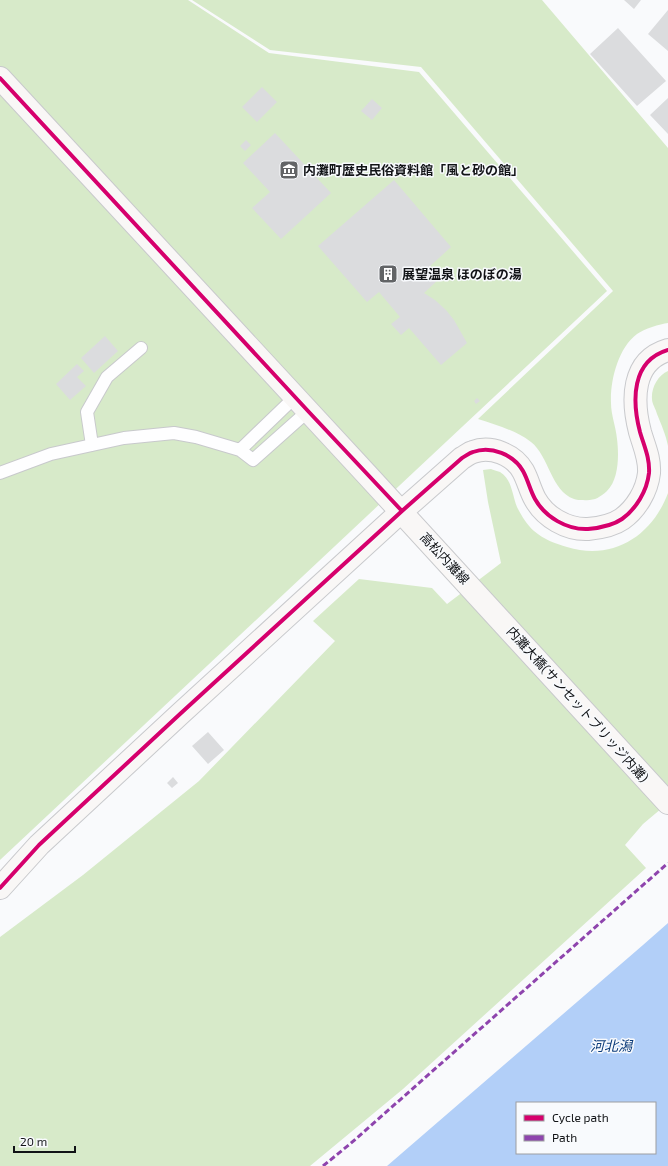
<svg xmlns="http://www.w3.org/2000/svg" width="668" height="1166" font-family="'Exo 2','Noto Sans JP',sans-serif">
	<rect width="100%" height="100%" fill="#f9fafc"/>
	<!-- green -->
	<path fill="#d7eac9" d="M0 0H188L269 53 419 72 607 291 0 860Z
		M192 0H542L668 148V323C660 324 644 329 637 334 618 348 610 381 611 403 611 415 616 427 617 439 619 455 619 479 607 491 599 498 594 501 583 500 580 500 576 500 574 499 551 491 549 456 531 442 515 430 496 425 478 419L613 291 421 67 270 50Z
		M668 371V446C666 435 661 424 657 414 656 409 652 404 652 399 651 388 658 375 668 371Z
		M491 469C493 470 497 471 500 472 512 479 512 495 517 507 521 515 527 525 534 531 543 539 556 544 567 547 613 561 652 536 668 493V803L643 824 625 845 646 868 403 1089 310 1166H0V937L83 875 199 781 335 641 313 621 359 579 432 588 447 604 501 563 488 502 483 470Z"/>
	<!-- water -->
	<path fill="#b2cff8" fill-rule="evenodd" d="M668 923V1166H387L643 945ZM517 1103H655V1153H517Z"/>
	<!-- building -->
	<path fill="#dbdcde" d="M624 0H641L634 9Z
		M668 10V51L648 34Z
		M618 28 666 81 637 106 590 54Z
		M262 87 277 102 257 122 242 107Z
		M668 98V134L650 115Z
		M372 99 382 108 372 120 361 111Z
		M275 133 331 193 281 239 252 208 270 192 243 163Z
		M246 140 251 145 245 151 240 146Z
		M340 168 346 175 342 179 336 172Z
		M394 180 451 247 428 268 438 280 424 293 435 300 446 310 454 320 467 343 441 365 409 328 401 335 391 324 400 317 379 292 367 302 318 246Z
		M105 336 118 351 94 373 81 358Z
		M77 364 84 371 77 377 86 386 70 400 56 384Z
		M477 398 480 401 476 404 474 401Z
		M208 732 224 750 208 764 192 746Z
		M173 777 178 783 172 788 167 783Z"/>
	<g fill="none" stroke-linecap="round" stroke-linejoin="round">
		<defs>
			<path id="lane" d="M92 445 87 412 107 377 141 348
				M240 450 253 460 308 411
				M0 473 51 454 124 438 174 433 196 437 240 450 295 397"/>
			<path id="secondary" d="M0 78C223 319 447 560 668 803
				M0 888 39 845 180 714 402 511 462 458C466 456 469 453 473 452 491 445 514 455 523 471 528 480 530 490 535 499 545 517 567 530 588 529 599 528 612 526 622 519 636 509 647 491 649 473 650 458 644 446 640 432 632 401 631 361 668 350"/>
		</defs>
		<!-- lane casing -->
		<use href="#lane" stroke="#c8c9cc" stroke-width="14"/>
		<!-- secondary casing -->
		<use href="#secondary" stroke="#c8c9cc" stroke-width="24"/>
		<!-- lane -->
		<use href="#lane" stroke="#fefeff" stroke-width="12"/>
		<!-- secondary -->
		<use href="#secondary" stroke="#f9f7f6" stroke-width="22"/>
		<!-- quiet -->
		<path stroke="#8e44ad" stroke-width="3" stroke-dasharray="6 3" stroke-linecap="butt" d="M323 1166 350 1144 668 863"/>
		<defs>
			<path id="cycleway" d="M0 78 308 411 402 511
				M0 888 39 845 180 714 402 511 462 458C466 456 469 453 473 452 491 445 514 455 523 471 528 480 530 490 535 499 545 517 567 530 588 529 599 528 612 526 622 519 636 509 647 491 649 473 650 458 644 446 640 432 632 401 631 361 668 350"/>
		</defs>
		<!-- cycleway casing -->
		<use href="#cycleway" stroke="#f8fafd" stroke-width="6"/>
		<!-- cycleway -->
		<use href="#cycleway" stroke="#d6006c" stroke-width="4"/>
	</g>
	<!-- icons -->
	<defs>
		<symbol id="museum-square" viewBox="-11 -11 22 22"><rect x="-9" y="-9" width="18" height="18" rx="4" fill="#626466" stroke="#f8fafd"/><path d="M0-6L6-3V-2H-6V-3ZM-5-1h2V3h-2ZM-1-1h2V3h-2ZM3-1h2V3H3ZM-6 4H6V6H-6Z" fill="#fff"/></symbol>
		<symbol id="building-square" viewBox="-11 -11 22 22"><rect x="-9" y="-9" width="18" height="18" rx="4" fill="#626466" stroke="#f8fafd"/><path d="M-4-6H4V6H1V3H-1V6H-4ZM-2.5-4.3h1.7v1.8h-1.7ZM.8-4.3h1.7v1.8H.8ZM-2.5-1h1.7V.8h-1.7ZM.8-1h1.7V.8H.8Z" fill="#fff"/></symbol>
	</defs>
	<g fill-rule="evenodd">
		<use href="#museum-square" x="278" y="159" width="22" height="22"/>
		<use href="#building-square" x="377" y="263" width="22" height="22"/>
	</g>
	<g text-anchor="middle" stroke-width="3" stroke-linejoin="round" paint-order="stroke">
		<!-- poi labels -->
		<g font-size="13" font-weight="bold" fill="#111316" stroke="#f8fafd" text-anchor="start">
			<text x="303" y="175">内灘町歴史民俗資料館「風と砂の館」</text>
			<text x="402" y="279">展望温泉 ほのぼの湯</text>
		</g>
		<!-- street labels -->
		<g font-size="13" fill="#111316" stroke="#f8fafd">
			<text transform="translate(445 558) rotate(47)" y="5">高松内灘線</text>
			<text transform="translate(578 704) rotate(48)" y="5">内灘大橋(サンセットブリッジ内灘)</text>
		</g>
		<!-- water labels -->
		<g font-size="14" font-style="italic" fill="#0b3b7a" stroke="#f8fafd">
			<text x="611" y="1051">河北潟</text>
		</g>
	</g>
	<!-- legend -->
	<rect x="516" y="1102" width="140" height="52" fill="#f8fafd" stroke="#9c9ea1"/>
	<rect x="524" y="1115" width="20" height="6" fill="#d6006c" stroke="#9c9ea1"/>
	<text x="552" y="1122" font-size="12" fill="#111316">Cycle path</text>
	<rect x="524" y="1135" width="20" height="6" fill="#8e44ad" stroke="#9c9ea1"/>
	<text x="552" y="1142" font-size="12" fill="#111316">Path</text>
	<!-- scale -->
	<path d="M14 1146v6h61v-6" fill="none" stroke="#111316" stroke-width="2"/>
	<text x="20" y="1146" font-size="12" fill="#111316" stroke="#f8fafd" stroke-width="3" paint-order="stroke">20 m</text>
</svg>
